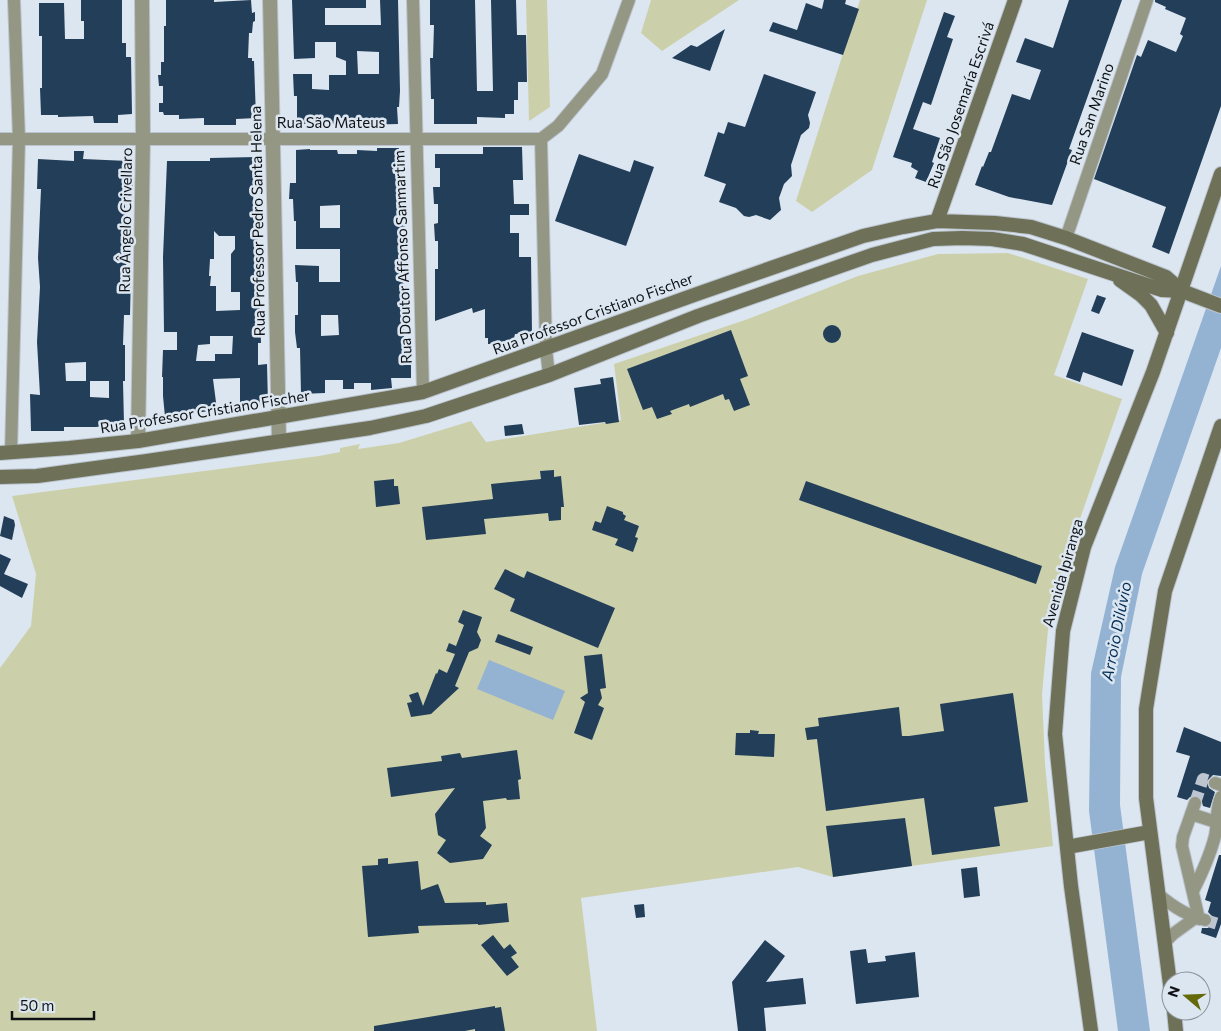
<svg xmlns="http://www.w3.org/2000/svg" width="1221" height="1031" font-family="Commissioner,sans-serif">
	<rect width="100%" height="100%" fill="#dce6f1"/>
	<!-- green -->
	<path fill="#ccd0aa" d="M526 0H547L550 107 529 121Z
		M651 0H739L662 51 641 33Z
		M860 0H927L872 170 812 212 796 201Z
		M1008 253 1088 279 1054 375 1122 399 1062 570 1048 630 1042 694 1045 764 1053 846 833 877 798 867 581 898 597 1031H0V668L31 626 36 574 12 496 319 456 340 452V448L360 444 358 449 399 443 471 421 486 442 621 420 614 364 748 319 858 276 938 254Z"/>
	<!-- water -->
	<path fill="#94b3d3" d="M1221 266V348L1142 574 1121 677 1120 805 1150 1031H1118L1089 811 1091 673 1115 567Z
		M489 660 565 691 553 720 477 689Z"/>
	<!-- building -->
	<path fill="#233e59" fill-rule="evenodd" d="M81 0H122V43H126V57H131L132 114 118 115V123H94L93 116 58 117V115H41L40 88H42V36H39V3H64L65 39H84V21H81Z
		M166 0H214V2L251 0 252 13 255 12V21L253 22 252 33H249L248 58H252V61H254L256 118 236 119V125H204V118L179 119V115H164L163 112H159V103H163V86H159L158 75H161V62H164V26H166Z
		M292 0H366V8H325V25H381L380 0H398L400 91 399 107H397L398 124 357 125V118H337V124H297V96H294L293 74H312V89L329 90V75H346V61L336 57V42H315V58L294 59ZM357 51 379 52V74H358Z
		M430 0H475L477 91H493L491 0H516L517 35H526L527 82H518V100H514V114H505V118L477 117V124H434V99H431L430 58H433L434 25H430Z
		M824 0H846L845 4 859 9 843 55 769 31 773 22 797 30 806 3 822 9Z
		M1069 0H1122L1069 149 1072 150 1052 205 1009 197 975 185 982 166 983 167 989 152H991L1012 94 1030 100 1041 70 1016 62 1025 38 1053 48Z
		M1155 0H1221V106L1169 254 1152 247 1166 207 1094 179 1137 55 1141 57 1148 40 1176 52 1183 36 1180 34 1186 18 1165 9 1166 7 1155 2Z
		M944 12 955 16 947 37 953 39 931 105 923 102 913 129 940 138 932 162 934 163 926 182 915 178 918 171 911 167 912 163 893 157Z
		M725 29 710 71 672 58 691 45 697 47Z
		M764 74 816 92 808 115 810 123 809 128 801 135 791 165 792 176 784 184 779 198 781 210 770 220 756 215 749 217 744 216 736 208 719 202 726 184 704 176 718 132 724 134 728 122 745 127Z
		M483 147H522L523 180H513L514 204H529V215H510V233H519V257H531L532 334H515L513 342H503V344H488V338H485V309L473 313 472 308 435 321V269H438V241H435L434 224 438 223V204H434L433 187H440V168H435V154H483Z
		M377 148H399V167H402V200H405V232H404L403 249 404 349H411V378H391L392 388 371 390V383H354V389H343V380H325V393L301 394 300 348H297L295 332V315H298V282H296L295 265 319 266V282H340V249H296V221H294L293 199H289L290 183H296V150L310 149V150H337L338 154H357V150L377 151ZM340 205V228H320V206ZM321 315H338L339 335 321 336Z
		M74 151H84L83 159 128 161V170H133L132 201H125V240H127L126 273H131L130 315H124L123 345H125V381H123L124 424 96 427H64V431H31L30 394 40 395 37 342 40 287 38 258 41 189H37L38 159 74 161ZM86 362V381H109V398L90 397V381H66L65 363Z
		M579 154 630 172 634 160 654 167 626 246 555 221Z
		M262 157V188H253L254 222 256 221V226H258V275H256V292H259L261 343H258V365L267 364 268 404 240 406V378L213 379 217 410 165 417 163 396V377H162L163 350H177V332H164L163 257 167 161H210V158ZM214 231 219 236H235V249L231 254V292H240V310L216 311V286H210L211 276H209L210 259H214ZM210 336H233L232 354H215V361H196L198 345 210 344Z
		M1097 295 1106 298 1099 314 1091 311Z
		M823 334a9 9 0 1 1 18 0a9 9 0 1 1-18 0Z
		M731 330 748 376 740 379 750 405 734 411 729 399 725 400 723 394 690 407 689 404 670 411 672 414 657 419 652 407 643 410 627 369Z
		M1082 332 1134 350 1122 386 1083 372 1080 382 1066 377Z
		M613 377 619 422 606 424 605 422 579 425 574 388 601 384 600 379Z
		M522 424 524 434 505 436 504 426Z
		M554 470V477L561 476 564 507H561V520L549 521 548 513 484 519 486 534 426 540 422 507 493 499 491 484 541 479 540 471Z
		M394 479V486H398L400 504 376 507 374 481Z
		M806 481 1042 566 1036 584 799 500Z
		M607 506 623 512V514L626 516 624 520 639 526 635 537 638 538 633 552 615 545 618 539 592 530 595 521 601 523Z
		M4 516 14 520 15 525 12 540 0 536Z
		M0 554 11 559 4 574 28 584 22 598 0 586Z
		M505 569 524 578 527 571 615 608 598 648 510 611 515 599 494 589Z
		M463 610 482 617 477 632 481 640 478 648 469 652 455 686 459 688 431 714 411 717 407 703 412 702 409 695 418 692 423 706 436 673 437 674 439 669 447 673 455 654 446 651 449 643 456 646 464 625 458 622Z
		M498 634 533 647 530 655 495 642Z
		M602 654 606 688 600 689 602 698 598 705 604 708 592 740 574 733 585 702 580 698 588 693 584 656Z
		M1013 693 1028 802 994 807 1000 846 932 855 924 798 826 811 817 739 807 740 805 728 819 726 818 718 899 707 902 736H909L944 731 940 704Z
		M1184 727 1221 742V776L1213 775 1207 781 1209 788 1215 792 1210 808 1203 806 1201 798 1197 795 1190 797 1187 800 1177 797 1190 756 1176 752Z
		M750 730 759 731 758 734H775L774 757 735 755 736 733H750Z
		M517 750 521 779 518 780 520 799 507 800 506 798 483 801 486 828 480 836 492 845 483 859 450 863 437 853 446 840 438 835 435 814 455 788 391 797 387 768 442 761 441 756 460 753 462 758Z
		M905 818 912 866 833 877 826 826Z
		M1219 855H1221V924L1216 938 1201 933 1202 928H1208L1213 922V917L1208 912 1211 902 1205 900Z
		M388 858V864L418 861 421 890 438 884 445 903 486 902V905L507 903 509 922 478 925V924L418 926 419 933 368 937 362 866 378 865V859Z
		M977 867 980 896 964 898 961 869Z
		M644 904 645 917 636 918 634 905Z
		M493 935 504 949 510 944 517 953 511 957 519 967 507 976 481 945Z
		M765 940 785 956 766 982 803 978 806 1004 764 1008 766 1031H738L732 982Z
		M866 949 868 963 886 961 885 956 915 952 919 997 856 1004 850 951Z
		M495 1006V1008L501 1007 505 1031H475V1029L465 1031H374V1026Z"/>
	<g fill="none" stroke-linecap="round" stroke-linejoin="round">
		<!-- minor-tunnel -->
		<path stroke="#bdc6d0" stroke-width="12" stroke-dasharray="12 6" stroke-linecap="butt" d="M1195 803 1203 779 1215 783
			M1205 920 1221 925"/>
		<defs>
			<path id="minor" d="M413 0 423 392
				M0 139H541
				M541 139 546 349 549 375
				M541 139 558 126 602 74 629 0
				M1066 238 1147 0
				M11 453 19 139 14 0
				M1215 783 1221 785
				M1195 803 1183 837 1182 846 1199 919
				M1191 814 1216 822
				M1193 891C1202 873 1210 856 1215 836 1218 823 1215 810 1221 797
				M1158 894C1172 906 1187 916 1205 920
				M1164 943 1173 934 1195 918"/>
			<path id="tertiary" d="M270 0 279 441
				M138 441 143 139 142 0"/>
			<path id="secondary" d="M937 221 1015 0
				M1120 280 1141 295 1151 305 1167 333
				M0 453 69 448 138 441 423 392 697 294 863 236 903 227 937 221 995 223 1031 227 1066 238 1166 277 1182 291
				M0 477 37 476 147 461 370 428 426 416 549 375 698 316 872 255 933 239 962 238 992 239 1023 244 1162 290 1182 291 1221 306
				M1067 847 1150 832
				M1171 992 1146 798V709L1165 591 1221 426
				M1174 1011 1176 1031
				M1091 1031 1071 886 1055 734 1063 631 1084 547 1153 372 1221 174"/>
		</defs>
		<!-- minor casing -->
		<use href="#minor" stroke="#bbc4ce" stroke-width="14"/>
		<!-- tertiary casing -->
		<use href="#tertiary" stroke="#bbc4ce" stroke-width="16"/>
		<!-- secondary casing -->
		<use href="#secondary" stroke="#bbc4ce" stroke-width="16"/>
		<!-- minor -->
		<use href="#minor" stroke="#959785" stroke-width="12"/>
		<!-- tertiary -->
		<use href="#tertiary" stroke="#959785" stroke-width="14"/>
		<!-- secondary -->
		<use href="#secondary" stroke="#6e7157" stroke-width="14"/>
	</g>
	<g text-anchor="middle" stroke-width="5" stroke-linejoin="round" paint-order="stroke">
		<!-- street labels -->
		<g font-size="15" fill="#0e1215" stroke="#dce6f1">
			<text transform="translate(961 105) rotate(-71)" y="5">Rua São Josemaría Escrivá</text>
			<text transform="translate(1092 114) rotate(-71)" y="5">Rua San Marino</text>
			<text x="331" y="128">Rua São Mateus</text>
			<text transform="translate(126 220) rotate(-89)" y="5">Rua Ângelo Crivellaro</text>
			<text transform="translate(258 221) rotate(-91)" y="5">Rua Professor Pedro Santa Helena</text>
			<text transform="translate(403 257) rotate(-92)" y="5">Rua Doutor Affonso Sanmartim</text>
			<text transform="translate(593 314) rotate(-20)" y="5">Rua Professor Cristiano Fischer</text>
			<text transform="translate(205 412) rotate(-9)" y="5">Rua Professor Cristiano Fischer</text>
			<text transform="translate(1063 573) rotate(-74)" y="5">Avenida Ipiranga</text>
		</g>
		<!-- water labels -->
		<g font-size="16" font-style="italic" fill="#002e56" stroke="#dce6f1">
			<text transform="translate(1116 631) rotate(-79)" y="6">Arroio Dilúvio</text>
		</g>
	</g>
	<!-- north arrow -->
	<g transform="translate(1186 996) rotate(289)"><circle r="24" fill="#dce6f1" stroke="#8a9199"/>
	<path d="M0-4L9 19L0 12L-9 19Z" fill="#646909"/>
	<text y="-8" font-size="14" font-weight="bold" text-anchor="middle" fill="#0e1215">N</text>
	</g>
	<!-- scale -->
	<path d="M12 1011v8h82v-8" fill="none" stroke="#0e1215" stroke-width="2.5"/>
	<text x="20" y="1011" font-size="15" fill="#0e1215" stroke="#dce6f1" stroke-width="4" paint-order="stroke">50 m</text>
</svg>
